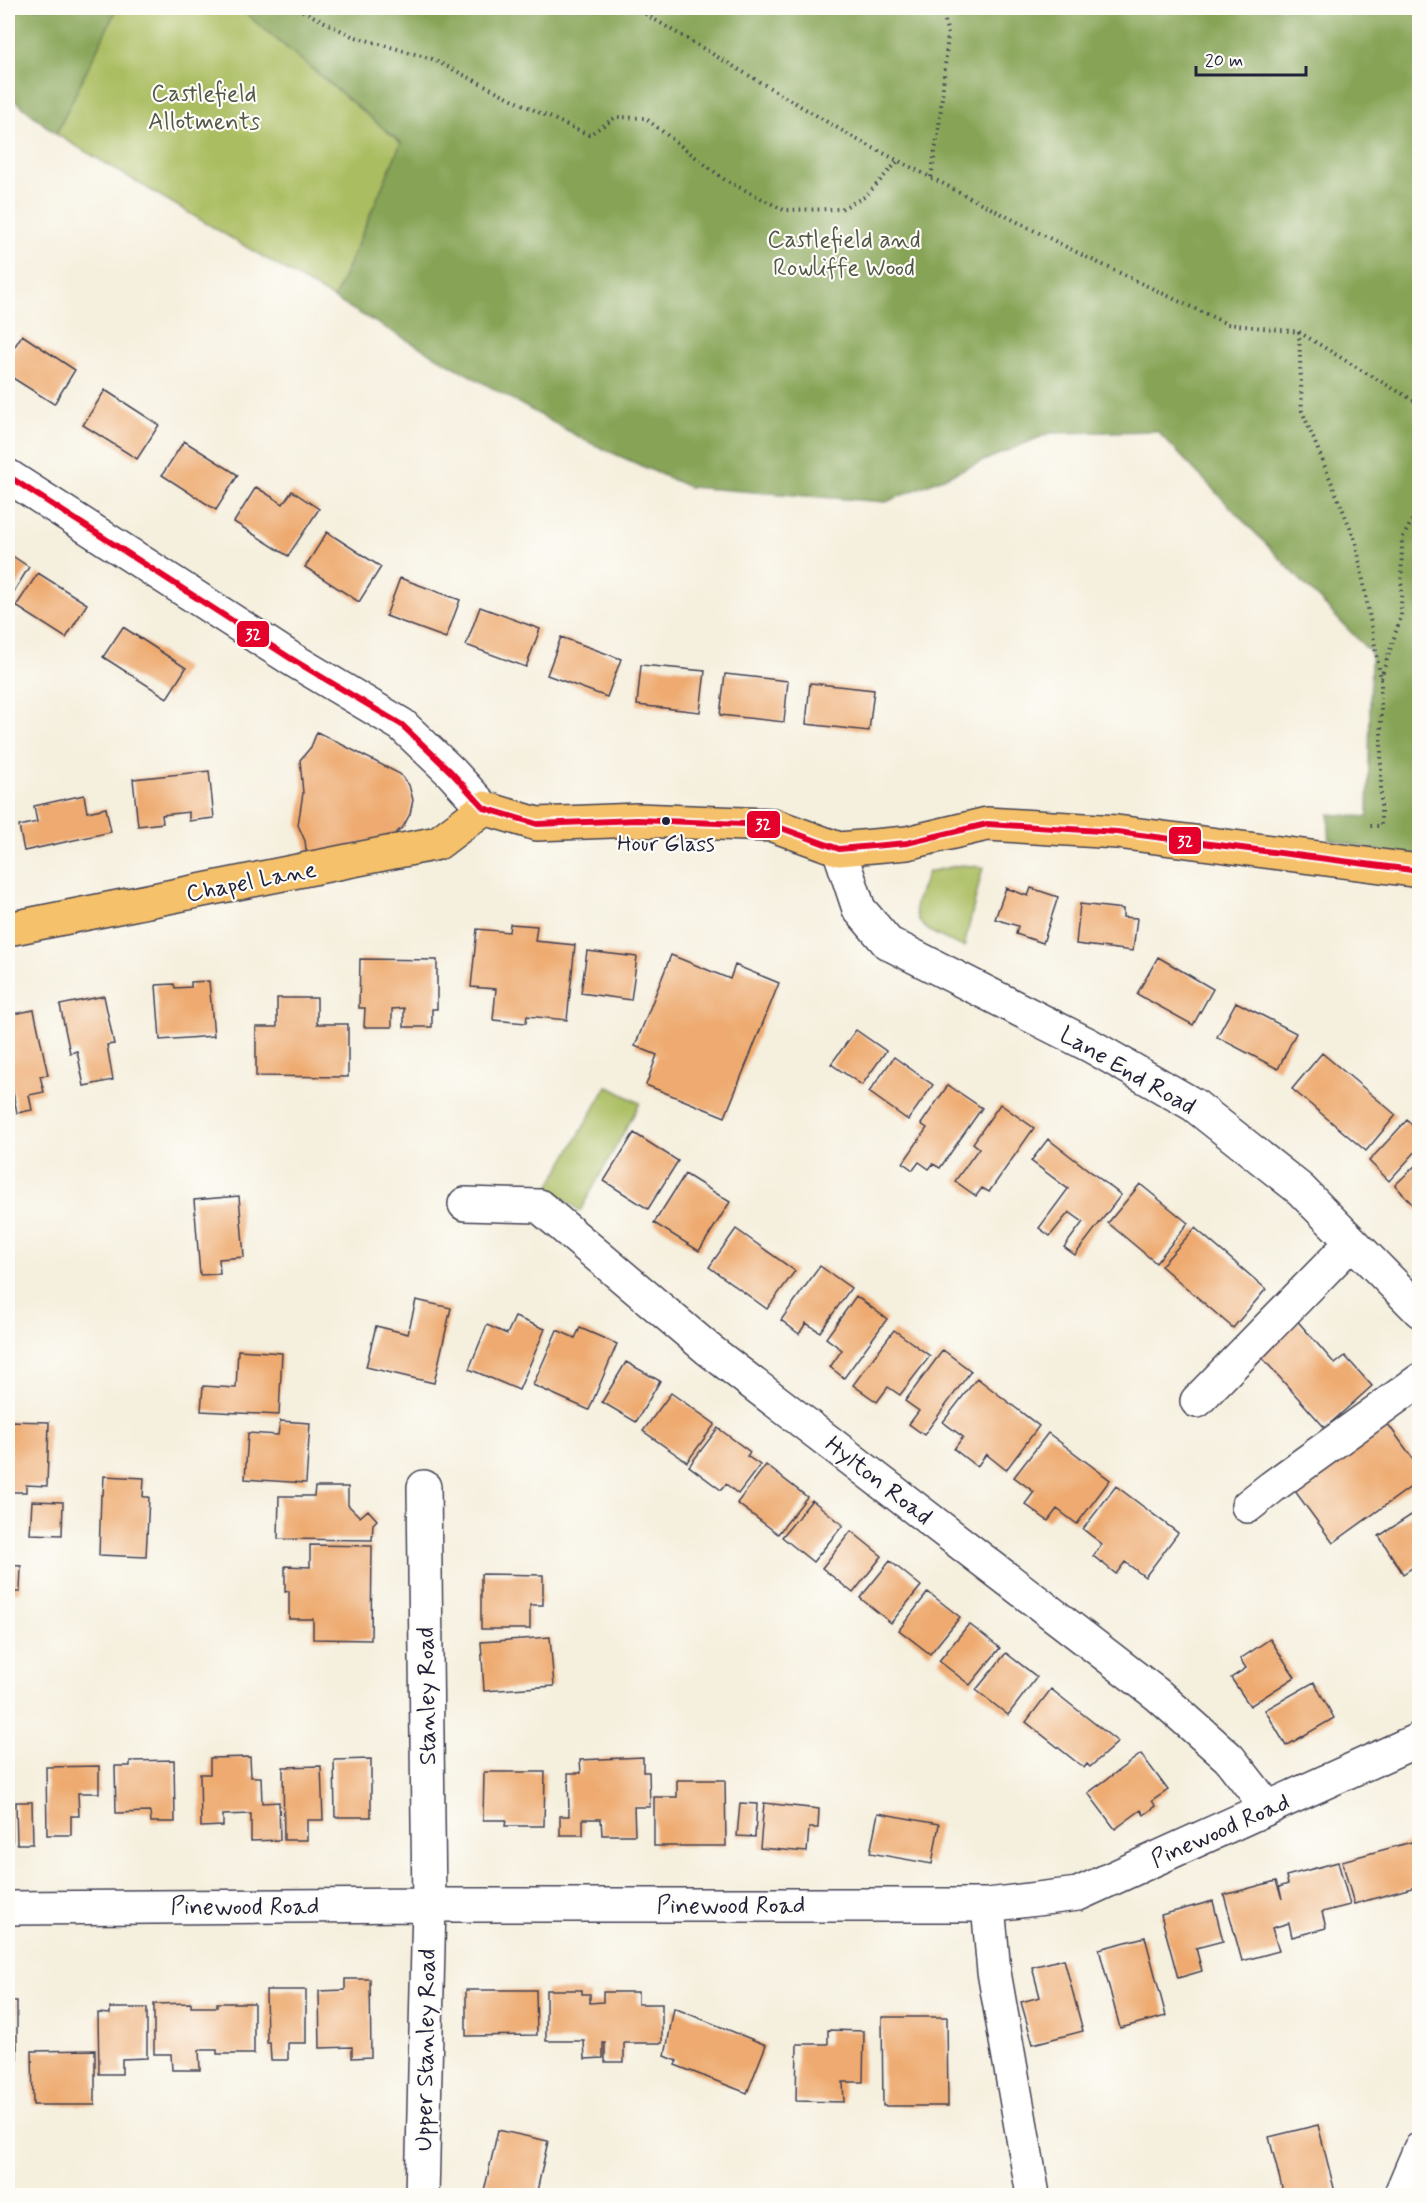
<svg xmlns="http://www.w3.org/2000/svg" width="1427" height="2203" font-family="Mynerve,sans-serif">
	<rect width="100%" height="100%" fill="#fdfcf7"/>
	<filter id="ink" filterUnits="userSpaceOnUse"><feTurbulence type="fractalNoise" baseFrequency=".0167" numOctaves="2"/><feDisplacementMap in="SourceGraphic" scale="12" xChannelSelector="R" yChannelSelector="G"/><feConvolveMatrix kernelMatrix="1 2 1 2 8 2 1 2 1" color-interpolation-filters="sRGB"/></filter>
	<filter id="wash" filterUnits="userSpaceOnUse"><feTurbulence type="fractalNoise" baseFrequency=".008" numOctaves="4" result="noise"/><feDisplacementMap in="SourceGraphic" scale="24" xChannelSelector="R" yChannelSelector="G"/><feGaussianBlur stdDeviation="1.35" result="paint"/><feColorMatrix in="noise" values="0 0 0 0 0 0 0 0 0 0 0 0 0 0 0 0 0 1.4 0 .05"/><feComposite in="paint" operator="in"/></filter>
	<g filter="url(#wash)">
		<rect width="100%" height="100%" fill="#f5efdd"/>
		<!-- green -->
		<path fill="#aabd61" stroke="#66704e" stroke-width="1.5" d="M117 8H239L401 143 334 299 56 134Z
			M961 865 983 867 964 947C946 939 910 929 916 903 919 892 924 882 928 872Z
			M607 1086 640 1103 580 1211 549 1187Z"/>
		<!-- forest -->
		<path fill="#87a457" stroke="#546349" stroke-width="1.5" d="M8 8H117L56 134 8 95Z
			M239 8H1419V857L1385 853 1329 839V814L1368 817 1371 653 1157 431 1050 433 886 502 689 487 586 441 334 299 401 143Z"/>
		<g id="blocks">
			<!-- building -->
			<path fill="#eeaa6f" d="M22 335 75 370 54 404 8 375V357Z
				M105 390 159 425 137 459 83 425Z
				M184 441 238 475 216 510 162 475Z
				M256 487 283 504 292 491 319 509 288 556 234 522Z
				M327 532 381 567 359 602 305 567Z
				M8 553 29 567 8 601Z
				M38 573 87 604 66 638 16 606Z
				M400 578 460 600 446 638 386 616Z
				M480 607 540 629 526 667 466 645Z
				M123 627 186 668 167 698 103 657Z
				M561 637 621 659 607 697 547 675Z
				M641 665 705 671 700 712 637 705Z
				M725 674 788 681 784 722 720 715Z
				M810 683 874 690 869 731 806 724Z
				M317 732 400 774 409 785 413 800 410 814 403 827 392 836 307 857 305 841 298 825 303 793 300 760 311 747Z
				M209 771 214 818 189 821V812L162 815 163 823 138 826 133 779Z
				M84 795 87 812 106 808 111 832 24 851 19 826 37 822 34 806Z
				M1006 888 1028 896 1031 888 1058 897 1043 943 1016 934 1018 926 995 919Z
				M1080 904 1123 909V917L1137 918 1133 951 1076 944Z
				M510 924 537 926 535 941 575 945 567 1020 527 1016 526 1023 493 1020 496 989 471 987 477 929 509 932Z
				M587 951 637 957 631 1000 581 993Z
				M671 955 730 979 735 965 779 983 725 1117 646 1085 657 1055 635 1046Z
				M1158 957 1213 989 1193 1025 1137 994Z
				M360 959 437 960V1009H432V1027H404V1008L392 1009V1027H364L365 1008H359Z
				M209 981 214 1036 160 1040 156 985 174 984 175 988 191 987V982Z
				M104 996 114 1044 107 1045 113 1080 84 1086 77 1051 70 1053 60 1005Z
				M277 998H317V1024H348V1077L256 1076V1027H277Z
				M1236 1002 1296 1033 1278 1069 1217 1037Z
				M34 1010 48 1075 40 1076 44 1092 29 1095 32 1110 17 1113 11 1082 8 1083V1015Z
				M856 1030 886 1051 862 1085 831 1064Z
				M1322 1053 1396 1115 1366 1151 1292 1089Z
				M894 1057 933 1085 908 1120 869 1092Z
				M948 1085 982 1108 940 1168 933 1164 929 1169 919 1162 913 1170 903 1163 927 1128 921 1124Z
				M1000 1104 1034 1128 989 1192 982 1188 976 1196 955 1181 979 1148 973 1143Z
				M1407 1120 1419 1132V1148L1389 1181 1369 1161Z
				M634 1133 678 1161 648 1209 604 1181Z
				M1048 1139 1121 1195 1075 1255 1064 1247 1083 1222 1069 1212 1050 1236 1039 1228 1068 1189 1031 1161Z
				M1419 1162V1212L1395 1185Z
				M685 1174 730 1202 699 1251 654 1223Z
				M1140 1184 1188 1223 1156 1263 1108 1223Z
				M239 1196 244 1257 219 1259 220 1274 200 1275 194 1200Z
				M1195 1228 1266 1289 1233 1328 1161 1266Z
				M736 1229 795 1271 767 1309 709 1267Z
				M820 1266 851 1288 820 1332 806 1323 799 1334 781 1320Z
				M856 1296 887 1319 844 1378 830 1367 842 1350 826 1338Z
				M416 1300 451 1308 434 1383 366 1367 376 1326 408 1334Z
				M515 1317 545 1329 519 1390 469 1369 487 1325 507 1334Z
				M1294 1317 1335 1364 1345 1356 1372 1386 1325 1428 1256 1351Z
				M580 1328 617 1344 589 1410 533 1385 557 1330 575 1338Z
				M894 1330 930 1356 900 1395 888 1387 877 1402 853 1385Z
				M238 1350 282 1353 279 1415 201 1411 203 1386 236 1388Z
				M943 1350 971 1371 924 1435 909 1424 919 1411 905 1401Z
				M626 1362 660 1381 636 1422 602 1402Z
				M977 1378 1039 1426 1006 1470 986 1454 977 1467 954 1449 963 1437 943 1422Z
				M671 1393 715 1424 687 1462 643 1431Z
				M1385 1420 1419 1467V1481L1333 1543 1292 1487Z
				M8 1421 49 1422 47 1486 26 1485V1492H8Z
				M280 1421 310 1423 306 1483 245 1479 248 1433 278 1435Z
				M718 1428 750 1452 747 1456 760 1465 738 1494 726 1484 721 1490 689 1466Z
				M1048 1433 1110 1480 1077 1524 1057 1509 1048 1521 1025 1504 1034 1492 1014 1477Z
				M766 1465 807 1497 778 1534 737 1503Z
				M104 1476 144 1478 143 1497H149L146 1557 99 1555 101 1495H103Z
				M1116 1486 1178 1533 1145 1577 1125 1562 1116 1574 1105 1565 1093 1556 1102 1544 1083 1529Z
				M315 1487H348V1505L360 1517 368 1510 377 1520 373 1524 372 1540 278 1539 279 1496H314Z
				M812 1500 843 1525 813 1562 782 1537Z
				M32 1501 63 1502 62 1535 30 1534Z
				M1419 1510V1563L1403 1574 1379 1536Z
				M851 1531 882 1556 853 1593 822 1568Z
				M310 1545 372 1546 371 1640 313 1639V1619H289V1591L285 1592V1566L310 1567Z
				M890 1561 921 1586 891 1623 860 1598Z
				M8 1565 21 1566 20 1592H8Z
				M481 1574 543 1575V1605H530V1629H481Z
				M928 1592 960 1617 930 1654 899 1630Z
				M969 1624 1000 1648 970 1685 939 1661Z
				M550 1637 554 1686 484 1691 481 1642Z
				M1270 1639 1295 1677 1250 1706 1231 1678 1246 1668 1240 1659Z
				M1006 1653 1037 1677 1008 1715 976 1690Z
				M1314 1682 1334 1718 1286 1746 1265 1710Z
				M1051 1689 1118 1742 1090 1767 1087 1764 1084 1768 1026 1722Z
				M1141 1754 1168 1790 1152 1801 1156 1806 1144 1815 1141 1810 1115 1829 1088 1793Z
				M250 1757 251 1777H261L262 1803 279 1802 280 1840 251 1841V1814L223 1815V1826L201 1827 200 1774H210V1758Z
				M643 1757V1772H649L650 1807H634L635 1835H602L601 1819H583V1835H560V1816H569L568 1773H581L580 1760Z
				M371 1759V1817H335L334 1760Z
				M174 1760 175 1822H151L150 1812 116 1813 115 1766H130V1761Z
				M99 1766V1793H78L79 1816H71V1835H47L46 1767Z
				M321 1766 323 1820H307V1840H284L283 1767Z
				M484 1772H545L544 1826H505L506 1820H483Z
				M677 1780H725L726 1846H654V1797H677Z
				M8 1797H11L12 1844 8 1845Z
				M16 1802H32L33 1844H17Z
				M740 1803 757 1804 755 1837 737 1836Z
				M764 1803 819 1809 818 1828H809L807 1852 760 1848Z
				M878 1813 939 1824 932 1864 870 1853Z
				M1419 1840V1886L1354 1904 1342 1861Z
				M1338 1862 1350 1905 1322 1912 1326 1928 1292 1937 1289 1923 1272 1928 1279 1951 1242 1961 1224 1895 1276 1881 1282 1899 1279 1887 1288 1884 1286 1876Z
				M1213 1901 1223 1941 1196 1948 1202 1971 1178 1978 1161 1915Z
				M1145 1937 1166 2016 1120 2028 1099 1949Z
				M1064 1959 1083 2031 1033 2044 1021 2002 1040 1997 1032 1967Z
				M345 1979H370L371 2057 352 2058V2047L320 2048 319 1991 345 1990Z
				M266 1990H306V2043H288V2060H271L270 2043H267Z
				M466 1990H536L537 2035 466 2036Z
				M546 1990H582V1994H590V2003L603 2002V1992H638V2004H662V2043H624V2062H605V2043H603V2058L585 2059 584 2041H546Z
				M8 2001H17V2065H8Z
				M191 2003V2007H217V2003H254V2054H217V2050H199L200 2070H172L171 2054H154V2004Z
				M110 2008H147V2058L122 2059V2074H99L98 2013 110 2014Z
				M674 2008 766 2045 747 2093 675 2065 677 2061 665 2056Z
				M882 2017H947L948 2106H883Z
				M828 2030 864 2031 863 2082H843L844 2102 796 2101 797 2044H828Z
				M95 2050V2105H33L32 2051Z
				M1318 2125 1336 2196H1284L1269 2137Z
				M498 2130 548 2141 536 2196H483Z"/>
		</g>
	</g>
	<g filter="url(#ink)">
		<use href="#blocks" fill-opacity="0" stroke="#424153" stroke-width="1.5"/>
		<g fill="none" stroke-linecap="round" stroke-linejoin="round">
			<defs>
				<path id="minor" d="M8 476 290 658 402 725 451 772 484 808
					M839 849 859 909 888 943 1091 1046 1194 1105 1300 1189 1420 1311
					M465 1204 539 1206 708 1349 1158 1695 1229 1758 1268 1808
					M1197 1401 1352 1242
					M1248 1506 1272 1487 1420 1380
					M988 1905 994 1972 1033 2195
					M8 1908 429 1905H988L1078 1894 1420 1739
					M422 2196 429 1905 424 1487
					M1400 2196 1420 2149"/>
				<path id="highway" d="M8 929 438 843 484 808 537 824 637 820 773 825 839 849 907 843 987 824 1117 832 1420 871"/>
			</defs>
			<!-- minor casing -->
			<use href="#minor" stroke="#424153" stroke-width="36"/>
			<!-- highway casing -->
			<use href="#highway" stroke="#424153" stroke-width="36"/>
			<!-- path -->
			<path stroke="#424153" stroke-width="4" stroke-dasharray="1.5 4.5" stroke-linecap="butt" d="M297 8 352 36 432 59 538 112 589 135 616 117 645 118 725 180 784 210 841 209 866 196 898 161
				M635 8 856 139 1082 255 1227 324 1299 332 1361 370 1420 404
				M931 177 939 127 948 35 942 8
				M1299 332 1302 411 1356 542 1381 679V826H1370
				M1381 678 1401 616 1402 539 1420 506"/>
			<!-- minor -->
			<use href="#minor" stroke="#fff" stroke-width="33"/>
			<!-- highway -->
			<use href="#highway" stroke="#f5c16b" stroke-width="33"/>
			<defs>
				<path id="bus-1" d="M8 476 290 658 402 725 451 772 484 808
					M484 808 537 824 637 820 773 825 839 849 907 843 987 824 1117 832 1420 871"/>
			</defs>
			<!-- bus-1 casing -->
			<use href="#bus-1" stroke="#fdfcf7" stroke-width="10"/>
			<!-- bus-1 -->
			<use href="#bus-1" stroke="#e4002b" stroke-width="6"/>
		</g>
	</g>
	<!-- markers -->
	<circle fill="#22223b" stroke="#fdfcf7" stroke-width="2" cx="666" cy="821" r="5"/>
	<g text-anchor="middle" stroke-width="4.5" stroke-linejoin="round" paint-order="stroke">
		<!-- bus labels -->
		<g font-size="22" fill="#22223b" stroke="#fdfcf7">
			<text x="666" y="851">Hour Glass</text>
		</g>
		<!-- park labels -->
		<g font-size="24" fill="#525848" stroke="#fdfcf7">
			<text x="204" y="101">Castlefield<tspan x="204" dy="28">Allotments</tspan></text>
			<text x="844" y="247">Castlefield and<tspan x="844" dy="28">Rowliffe Wood</tspan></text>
		</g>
		<!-- street labels -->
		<g font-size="24" fill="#22223b" stroke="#fdfcf7">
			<text transform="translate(251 881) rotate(-11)" y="8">Chapel Lane</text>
			<text transform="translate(1128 1070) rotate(30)" y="8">Lane End Road</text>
			<text transform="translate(879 1480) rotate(38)" y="8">Hylton Road</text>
			<text transform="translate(426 1696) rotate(-91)" y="8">Stanley Road</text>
			<text transform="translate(1220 1830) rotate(-24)" y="8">Pinewood Road</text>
			<text x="731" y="1913">Pinewood Road</text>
			<text x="245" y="1914">Pinewood Road</text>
			<text transform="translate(425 2050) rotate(-89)" y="8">Upper Stanley Road</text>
		</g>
	</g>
	<g stroke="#fdfcf7" stroke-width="2">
		<rect x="236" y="620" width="34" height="28" rx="6" fill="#e4002b"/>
		<rect x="746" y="810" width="35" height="29" rx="6" fill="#e4002b"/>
		<rect x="1168" y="826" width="34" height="29" rx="6" fill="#e4002b"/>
	</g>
	<g font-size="16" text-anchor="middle" font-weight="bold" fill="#fff">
		<text x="253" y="640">32</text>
		<text x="763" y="830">32</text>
		<text x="1185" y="847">32</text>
	</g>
	<!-- margin -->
	<rect width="1427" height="2203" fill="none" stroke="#fdfcf7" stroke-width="30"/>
	<!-- scale -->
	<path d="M1196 66v9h110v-9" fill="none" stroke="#22223b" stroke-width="3"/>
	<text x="1205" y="66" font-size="18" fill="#22223b" stroke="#fdfcf7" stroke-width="4.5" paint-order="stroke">20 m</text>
</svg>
